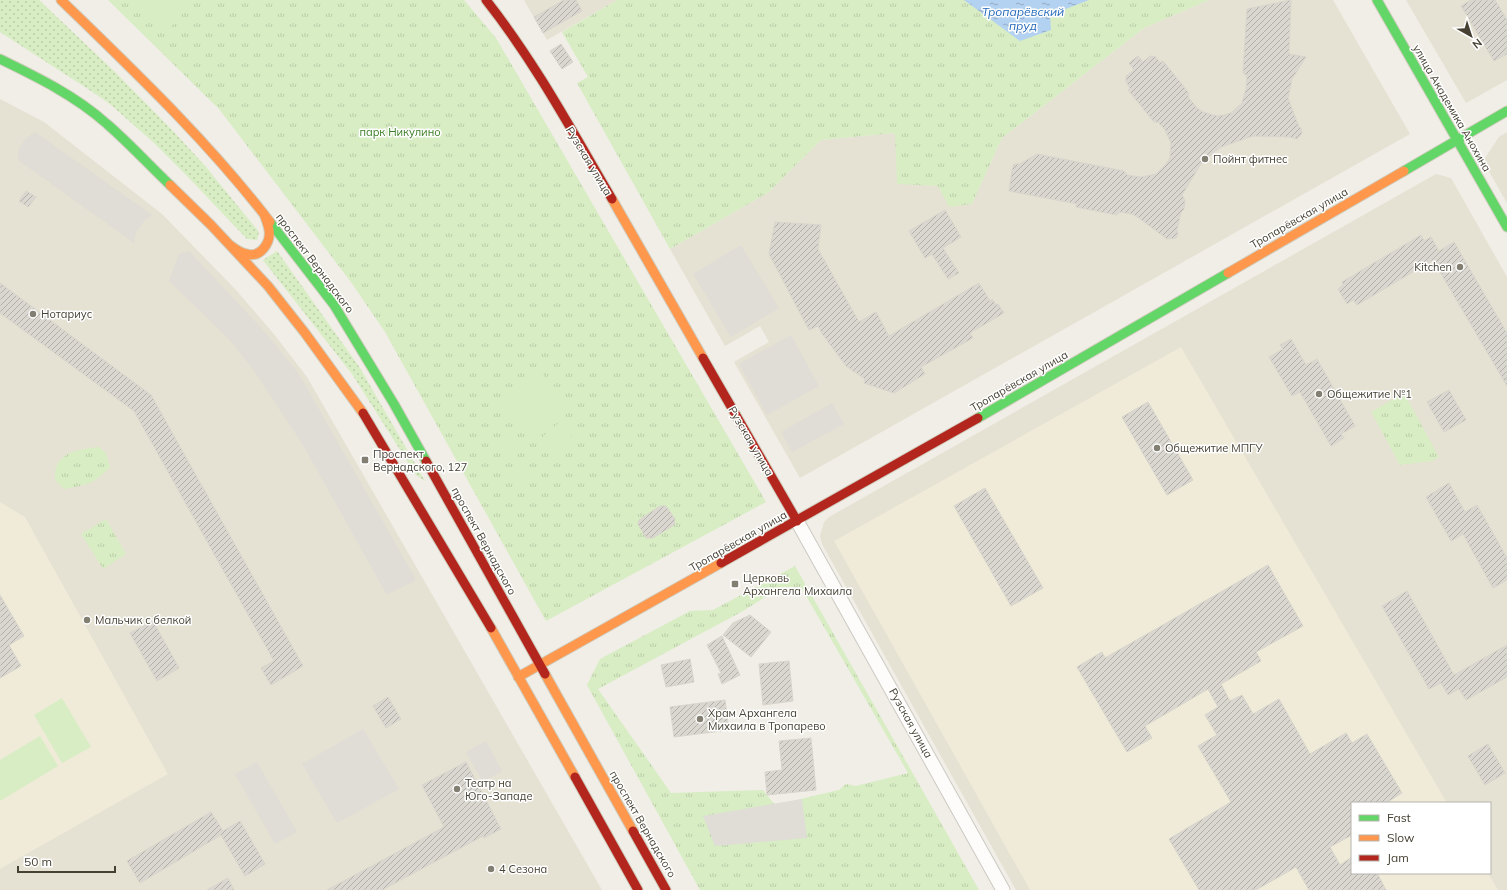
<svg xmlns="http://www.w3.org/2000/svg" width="1507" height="890" font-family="Mulish,sans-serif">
	<defs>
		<pattern id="grass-dots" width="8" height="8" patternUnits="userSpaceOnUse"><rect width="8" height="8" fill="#d8edc4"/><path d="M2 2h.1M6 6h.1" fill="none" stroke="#bbcca9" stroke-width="1.8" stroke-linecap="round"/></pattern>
		<pattern id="park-tufts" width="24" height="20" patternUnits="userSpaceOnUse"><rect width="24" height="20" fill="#d8edc4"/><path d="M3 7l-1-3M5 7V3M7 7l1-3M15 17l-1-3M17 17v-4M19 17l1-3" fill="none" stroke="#bbcca9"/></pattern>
		<pattern id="water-ripples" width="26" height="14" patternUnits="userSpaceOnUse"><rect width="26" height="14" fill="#b3d1f1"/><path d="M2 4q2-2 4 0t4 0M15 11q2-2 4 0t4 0" fill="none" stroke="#93abc4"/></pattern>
		<pattern id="building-hatch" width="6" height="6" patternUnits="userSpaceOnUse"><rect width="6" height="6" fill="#d9d7cf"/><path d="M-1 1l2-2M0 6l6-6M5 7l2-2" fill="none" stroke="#b2b0a9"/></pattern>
	</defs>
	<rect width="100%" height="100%" fill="#f0eee6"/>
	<!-- residential -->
	<path fill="#e5e1d3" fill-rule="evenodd" d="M524 0H617L547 40Z
		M1209 0H1333L1410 134 800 478 734 362 769 342 760 326 725 346 670 249 769 192 821 140 896 133 897 183 938 186 972 204 1002 138 1144 28Z
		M1406 0H1507V80L1466 103Z
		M0 99 44 122 162 214 236 290 273 333 307 377 602 890H0Z
		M1507 132V203L1483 161 1499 137Z
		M1436 174 1451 178 1507 277V890H1016L822 544 820 536 824 522 829 517ZM1352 803H1490V873H1352Z"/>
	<!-- education -->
	<path fill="#efebd8" d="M1181 347 1447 803H1352V873H1488L1498 890H1030L834 541Z
		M0 502 25 517 168 774 0 869Z"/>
	<!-- grass -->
	<path fill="url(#grass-dots)" d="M0 0H39L116 73 174 132 206 167 259 232 257 240 247 239 188 177 154 143 110 104 88 89 0 32Z
		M277 251 360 368 425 481 416 475 352 374 263 260Z"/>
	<!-- park -->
	<path fill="url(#park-tufts)" fill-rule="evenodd" d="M108 0H464L496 38 766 502 546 621 385 332 351 282 219 109Z
		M617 0H1209L1144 28 1002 138 972 204 949 207 938 186 897 184 895 133 821 140 769 192 670 249 577 83 588 77 562 32Z
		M1404 393 1439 457 1432 461 1400 465 1371 412Z
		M99 447 106 453 110 467C94 484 87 485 64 489L55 480C55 476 55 469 57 465 65 450 84 449 99 447Z
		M106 519 126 554 103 569 81 534Z
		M795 566 979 890H700L587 685 600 659 690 611 713 610ZM781 587H801L908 773 856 786 846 784 839 790 775 805 763 790 671 793 598 689 743 611Z"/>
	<!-- pitch -->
	<path fill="#d8edc4" d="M146 0H193L170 28 142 5Z
		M535 367 570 403 532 439 497 403Z
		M562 420 575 433 552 454 539 440Z
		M512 432 525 446 512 458 499 444Z
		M521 459 534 473 521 485 508 471Z
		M62 698 91 747 62 763 34 715Z
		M40 736 58 766 0 801V760Z"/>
	<!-- parking -->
	<path fill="#dfddd6" d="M35 132 152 215 145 220 136 232 134 243 18 160 19 148 26 138Z
		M741 245 779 308 731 337 693 274Z
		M189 251 264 331 299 374 416 580 387 595 303 445 252 368 229 339 169 281 179 254Z
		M791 335 819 386 767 415 739 364Z
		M832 403 844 424 792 452 781 432Z
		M363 729 399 789 337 823 302 764Z
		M486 741 502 771 483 782 466 752Z
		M257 762 297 832 275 844 235 774Z
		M802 799 807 838 715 846 703 816Z"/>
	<!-- water -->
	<path fill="url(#water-ripples)" d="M964 0H1089L1050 15 1051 30 1020 41Z"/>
	<!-- building -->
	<path fill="url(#building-hatch)" stroke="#d8d5cc" d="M564 0H576L582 11 543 33 534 17Z
		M1291 0 1289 54 1306 57 1292 79 1288 98 1299 127 1301 128 1302 134 1297 139 1290 137 1253 136 1221 147 1202 162 1182 195 1185 201 1184 209 1181 212 1177 230 1178 234 1176 238 1167 239 1139 218 1132 214 1120 212 1117 215 1076 207 1077 204 1009 191 1012 170 1014 164H1020L1037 154 1124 171 1127 175 1133 176 1142 177 1156 174 1166 164 1170 158 1171 143 1165 130 1158 122H1154L1128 90 1130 88 1126 82V76L1134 70 1129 63 1138 56 1143 62 1150 56 1156 57 1160 63 1163 61 1189 93 1188 97 1197 108 1203 112 1217 116 1224 115 1231 113 1242 103 1246 89 1247 76 1243 73 1247 9Z
		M1471 0H1495L1507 20V54L1494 61 1461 6Z
		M561 44 573 62 562 69 550 51Z
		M26 191 36 197 28 207 19 201Z
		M945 210 961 237 943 248 959 273 948 279 932 254 925 258 909 231Z
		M775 222 821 225 818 249 859 322 876 312 889 336 979 283 990 301 992 299 996 305 998 304 1004 313 970 333 973 338 921 367 925 374 894 393 864 383 865 379 846 366 823 335 818 326 809 330 769 254Z
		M1421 235 1424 241 1431 237 1439 251 1454 242 1507 333V386L1433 260 1357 305 1353 300 1347 304 1338 289 1343 285 1342 282Z
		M0 283 151 395 303 666 271 685 261 668 274 661 134 411 0 313Z
		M1291 339 1306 365 1317 359 1355 426 1341 434 1344 438 1331 446 1300 392 1292 396 1269 357 1283 349 1280 345Z
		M1449 390 1466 420 1444 432 1427 402Z
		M1148 402 1193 480 1167 495 1122 417Z
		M1449 483 1465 512 1477 505 1507 558V580L1493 588 1463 534 1451 541 1426 497Z
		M985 488 1043 588 1011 606 954 506Z
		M660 506H666L675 519 674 525 653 538H646L638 524 639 520Z
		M1268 565 1303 626 1256 652 1261 661 1221 684 1230 701 1242 695 1253 714 1279 699 1310 754 1346 733 1352 743 1367 734 1402 793 1386 803H1352V835L1330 847 1340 865 1352 857V873H1377L1386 890H1309L1296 867 1256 890H1199L1169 839 1231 802 1198 746 1217 735 1205 715 1218 707 1208 689 1145 726 1152 738 1127 752 1077 667 1102 652 1105 658Z
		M1407 591 1454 675 1507 645V677L1466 700 1459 689 1448 695 1441 683 1429 689 1382 606Z
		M0 595 24 636 9 645 21 666 0 678Z
		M750 615 771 632 751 657 723 635 733 623Z
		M153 621 179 668 157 681 130 633Z
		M722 636 740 675 722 684 718 674 721 673 707 645Z
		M690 659 694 682 666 687 661 665Z
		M789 661 793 701 763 705 759 664Z
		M388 697 401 719 386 728 373 706Z
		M725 700 729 730 674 737 670 707Z
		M811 738 816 790 767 795 765 772 782 770 779 741Z
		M1488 744 1505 773 1485 785 1468 756Z
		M466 762 501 829 484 838 483 836 382 890H327L444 827 422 785Z
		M211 812 223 831 240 821 265 864 245 876 221 835 140 883 127 861Z
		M228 878 234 890H207Z"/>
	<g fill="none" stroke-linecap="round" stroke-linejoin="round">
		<defs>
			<path id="street" d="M797 521 1003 890"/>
			<path id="fast" d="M1377 0 1507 227
				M0 59C37 77 76 96 107 124 129 143 149 165 170 185
				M1404 171 1507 111
				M270 222 334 305 394 404 426 461
				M978 418 1228 273"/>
			<path id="slow" d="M61 0C134 71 208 141 270 222
				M170 185 211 225 268 286 305 333 363 413
				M612 199 703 358
				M230 245C235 249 241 253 247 254 261 258 271 242 269 230 268 224 266 219 264 214
				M1228 273 1404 171
				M491 628 575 777
				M545 674 633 831
				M518 677 721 563"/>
			<path id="jam" d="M486 0C535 62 572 131 612 199
				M703 358 797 521
				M363 413 491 628
				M426 461 545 674
				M721 563 978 418
				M575 777 638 890
				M633 831 666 890"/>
		</defs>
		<!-- street casing -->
		<use href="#street" stroke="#cccac2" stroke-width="15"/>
		<!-- fast casing -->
		<use href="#fast" stroke="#cfccbd" stroke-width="11"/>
		<!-- slow casing -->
		<use href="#slow" stroke="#cfccbd" stroke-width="11"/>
		<!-- jam casing -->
		<use href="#jam" stroke="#cfccbd" stroke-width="11"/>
		<!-- street -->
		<use href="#street" stroke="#fdfcfb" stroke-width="13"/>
		<!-- fast -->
		<use href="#fast" stroke="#63d668" stroke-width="9"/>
		<!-- slow -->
		<use href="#slow" stroke="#ff974d" stroke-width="9"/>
		<!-- jam -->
		<use href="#jam" stroke="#b3261e" stroke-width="9"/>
	</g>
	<!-- markers -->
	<g fill="#827e72" stroke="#fff" stroke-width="1.5">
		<circle cx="1205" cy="159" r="4"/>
		<circle cx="1460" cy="267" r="4"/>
		<circle cx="33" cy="314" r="4"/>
		<circle cx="1319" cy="394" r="4"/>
		<circle cx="1157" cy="448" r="4"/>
		<rect x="361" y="456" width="8" height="8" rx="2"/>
		<rect x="731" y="580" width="8" height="8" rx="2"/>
		<circle cx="87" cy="620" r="4"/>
		<circle cx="700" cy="719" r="4"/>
		<circle cx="457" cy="789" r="4"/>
		<circle cx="491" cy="869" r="4"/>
	</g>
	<g text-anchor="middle" stroke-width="3" stroke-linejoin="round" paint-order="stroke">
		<!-- street labels -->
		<g font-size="11" fill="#464133" stroke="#fff">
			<text transform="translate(1452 108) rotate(60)" y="4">улица Академика Анохина</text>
			<text transform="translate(589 161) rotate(59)" y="4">Рузская улица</text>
			<text transform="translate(1299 218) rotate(-30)" y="4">Тропарёвская улица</text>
			<text transform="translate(315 263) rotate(53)" y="4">проспект Вернадского</text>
			<text transform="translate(1019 381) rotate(-30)" y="4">Тропарёвская улица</text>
			<text transform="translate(751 441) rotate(60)" y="4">Рузская улица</text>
			<text transform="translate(484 541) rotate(61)" y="4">проспект Вернадского</text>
			<text transform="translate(738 541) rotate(-30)" y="4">Тропарёвская улица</text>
			<text transform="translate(911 723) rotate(61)" y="4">Рузская улица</text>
			<text transform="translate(643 824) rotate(60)" y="4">проспект Вернадского</text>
		</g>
		<!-- park labels -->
		<g font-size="11" fill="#397c22" stroke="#fff">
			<text x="400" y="136">парк Никулино</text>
		</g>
		<!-- poi labels -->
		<g font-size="11" fill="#464133" stroke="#fff" text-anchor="start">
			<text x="1213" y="163">Пойнт фитнес</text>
			<text x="1452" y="271" text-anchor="end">Kitchen</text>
			<text x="41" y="318">Нотариус</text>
			<text x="1327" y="398">Общежитие №1</text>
			<text x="1165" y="452">Общежитие МПГУ</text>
			<text x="373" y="458">Проспект<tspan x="373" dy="13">Вернадского, 127</tspan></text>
			<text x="743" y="582">Церковь<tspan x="743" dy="13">Архангела Михаила</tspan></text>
			<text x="95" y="624">Мальчик с белкой</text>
			<text x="708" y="717">Храм Архангела<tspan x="708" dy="13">Михаила в Тропарево</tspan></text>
			<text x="465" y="787">Театр на<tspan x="465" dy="13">Юго-Западе</tspan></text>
			<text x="499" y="873">4 Сезона</text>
		</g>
		<!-- water labels -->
		<g font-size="12" font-style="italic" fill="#2369ba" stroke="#fff">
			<text x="1023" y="16">Тропарёвский<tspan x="1023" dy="14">пруд</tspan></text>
		</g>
	</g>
	<!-- legend -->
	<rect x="1351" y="802" width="140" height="72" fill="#ffffff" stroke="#b5b3ad"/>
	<rect x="1359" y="815" width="20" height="6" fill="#63d668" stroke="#b5b3ad"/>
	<text x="1387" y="822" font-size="12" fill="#464133">Fast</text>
	<rect x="1359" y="835" width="20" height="6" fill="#ff974d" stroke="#b5b3ad"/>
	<text x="1387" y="842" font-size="12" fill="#464133">Slow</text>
	<rect x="1359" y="855" width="20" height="6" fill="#b3261e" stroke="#b5b3ad"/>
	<text x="1387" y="862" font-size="12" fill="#464133">Jam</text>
	<!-- north arrow -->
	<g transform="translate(1471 36) rotate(141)" stroke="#ffffff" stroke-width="3" paint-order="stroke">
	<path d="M0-3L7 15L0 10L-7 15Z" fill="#464133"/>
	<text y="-6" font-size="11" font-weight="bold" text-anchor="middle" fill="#464133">N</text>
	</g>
	<!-- scale -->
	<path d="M18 866v6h97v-6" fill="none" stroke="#464133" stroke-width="2"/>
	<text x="24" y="866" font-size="12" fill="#464133" stroke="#ffffff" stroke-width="3" paint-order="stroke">50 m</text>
</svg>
